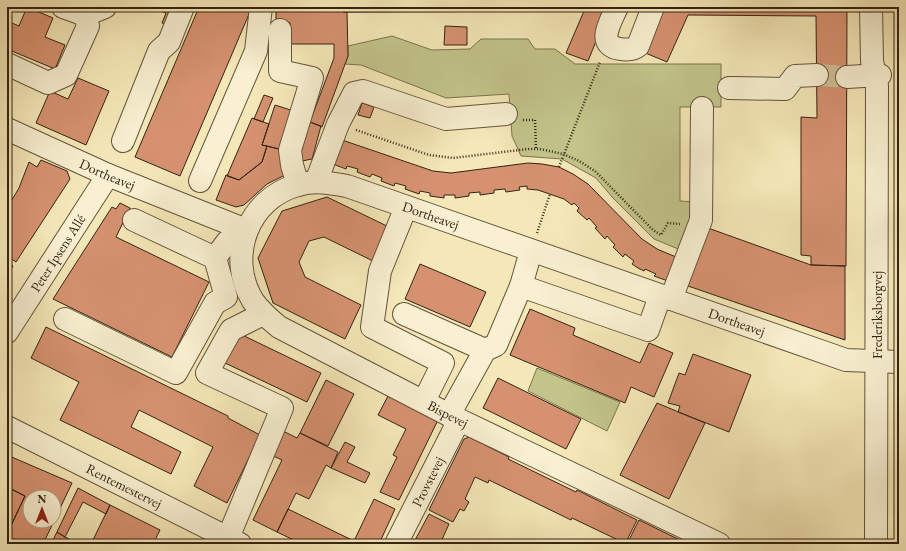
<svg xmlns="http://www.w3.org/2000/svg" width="906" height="551" font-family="'EB Garamond',serif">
	<rect width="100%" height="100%" fill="#f5e8b8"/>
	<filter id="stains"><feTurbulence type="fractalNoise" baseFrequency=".005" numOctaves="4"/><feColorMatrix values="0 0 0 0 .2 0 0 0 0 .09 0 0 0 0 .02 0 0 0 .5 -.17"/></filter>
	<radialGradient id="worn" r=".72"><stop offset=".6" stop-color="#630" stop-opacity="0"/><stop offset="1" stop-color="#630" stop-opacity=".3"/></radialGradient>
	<!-- green -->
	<path fill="#c2c48a" stroke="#7b744f" d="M392 36 432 50 470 49 481 39H528L535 49H555L575 64H721V107H680V201L696 202 683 251 654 239 613 198 596 178 562 159 521 156 512 136 509 94 446 98 361 65 345 64 348 56V46Z
		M537 368 620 402 607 431 528 391Z"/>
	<!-- building -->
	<path fill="#d69270" stroke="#342314" d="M27 7 53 18 45 37 65 45 55 69 7 49V21L19 26Z
		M151 7H177L169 26 162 23 166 13Z
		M199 7H252L180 176 135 157Z
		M276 7H343V12H347L348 56 322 127 310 122 334 58V44H289L290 23H276Z
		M343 7H610L588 61 566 53 584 11 343 12Z
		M660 7H847L846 266 811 265V256L801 255V117L817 118 816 16 688 15 667 62 643 52Z
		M445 26 467 27V45H444Z
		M78 78 109 91 86 145 36 123 50 91 68 99Z
		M264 95 273 98 263 122 254 119Z
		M362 103 374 107 370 118 358 115Z
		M275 105 297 112 283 150 262 145Z
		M252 118 269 124 262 145 267 146 262 162 239 180 227 176Z
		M310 122 321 126 312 159 297 162 305 126 309 127Z
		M342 140 433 171 451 173 528 163 542 164 559 167 573 174 588 184 642 239 657 249 676 257 668 281 654 276 656 274 645 269 644 271 638 268 632 264 634 261 625 254 623 257 613 247 615 245 607 236 605 239 595 228 597 227 589 218 587 220 577 211 579 208 574 203 572 205 564 199 538 190 527 189V186L519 187 520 190 506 192 505 189 494 190V193L480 195V192L469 193V196L455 198V195H444V198L430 196V193L420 191 419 194 405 189 406 186 395 183 394 186 381 181 382 178 372 174 370 177 357 172 358 169 347 166 346 169 333 164Z
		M267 146 283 150 291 172 267 184 244 205 236 207 216 200 226 175 239 180 262 162Z
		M41 160 67 171 70 179 16 262 7 256V208L19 188 29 162 37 167Z
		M327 197 391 228 375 262 324 237 309 241 299 262 305 277 361 305 345 339 273 303 258 258 282 211Z
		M120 203 130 208 116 237 209 282 172 357 53 299 112 207 116 209Z
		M708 228 811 265 845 266V340L688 286Z
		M7 263 13 266 7 275Z
		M420 264 486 292 470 327 405 299Z
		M530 309 575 328 573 335 640 363 649 343 673 353 654 397 631 387 625 403 510 355Z
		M46 327 228 416V418L260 435 227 503 194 486 213 447 139 410 131 427 181 452 171 474 60 420 79 382 31 358Z
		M238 333 321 373 307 402 223 362Z
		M693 354 751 375 729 432 678 412 680 406 668 403 679 373 685 375Z
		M498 378 581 419 566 449 483 408Z
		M326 380 354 394 328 446 300 433Z
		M388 396 438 420 399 500 380 492 397 457 393 455 406 429 378 415Z
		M657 403 705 423 669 499 620 475Z
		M283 431 297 438 300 433 338 452 331 468 326 465 309 499 296 493 277 532 253 520 282 460 271 455Z
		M469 437 509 457 508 459 576 492 577 490 637 520 625 544H614L616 539 572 518 571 520 489 480 488 483 475 477 465 499 469 502 464 511 460 509 453 522 429 510 464 439Z
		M345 442 355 447 347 462 370 473 365 483 331 468Z
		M7 455 72 483 54 521V497H30V521H54L43 544H7V534L25 496 7 487Z
		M7 487 25 496 7 534Z
		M78 488 110 505 106 514 83 502 65 537 57 532Z
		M374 499 395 509 379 544H302L277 532 288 509 354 541Z
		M110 505 160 530 153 544H91Z
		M429 514 449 524 440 544H413Z
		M639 520 684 542 683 544H627Z
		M57 532 65 537 80 544H51Z"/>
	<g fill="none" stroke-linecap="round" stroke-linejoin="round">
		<!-- minor-tunnel -->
		<path stroke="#cec197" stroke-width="22" stroke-dasharray="22 11" stroke-linecap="butt" d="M817 75 847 77"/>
		<defs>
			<g id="minor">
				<path d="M63 7 85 15 105 7"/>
				<path d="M617 7C611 21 595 45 620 49 626 50 633 50 638 46L653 7"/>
				<path d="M871 7 872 61 877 86 876 544"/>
				<path d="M280 30V71L312 78 290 150 292 165 298 185"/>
				<path d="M7 64 48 83 66 75 88 26 85 15"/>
				<path d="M847 77 880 75"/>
				<path d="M729 88 785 89 795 76 817 75"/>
				<path id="s1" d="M7 129 108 175 246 230"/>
				<path d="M123 141 159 51 169 42 183 7"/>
				<path d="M200 181 256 51 261 7"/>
				<path d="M316 182 338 124 354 93 363 91 446 119 506 114"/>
				<path d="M406 207 380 271 372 327 443 363 424 401"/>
				<path d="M215 258 227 242 243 243"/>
				<path d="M521 286 531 251"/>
				<path d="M671 299 701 220 702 108"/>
				<path d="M404 314 485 350"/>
				<path d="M65 319 176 373 215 303 226 297 215 258 134 220"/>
				<path id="s2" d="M7 332 108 175"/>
				<path d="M449 415 485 350 496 345 521 286 648 330 660 296"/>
				<path id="s3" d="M7 427 240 544"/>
				<path d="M228 538 282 408 207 373 231 330 263 314"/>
				<path id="s4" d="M396 544 459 420"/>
				<path id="s5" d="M719 544 449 415 279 327C269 319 260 311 253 301 226 257 248 198 298 185 315 180 330 183 347 186L846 360 899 362"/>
			</g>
		</defs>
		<!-- minor casing -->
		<use href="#minor" stroke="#64543d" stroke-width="24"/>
		<!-- path -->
		<path stroke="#342314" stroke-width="2.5" stroke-dasharray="1 2" stroke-linecap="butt" d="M523 120H535L536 149
			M356 130 429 155 453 158 528 149H540L563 154 579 161 595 171 653 230 661 235 668 223 680 224
			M559 167 600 62
			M537 233 550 194"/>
		<!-- minor -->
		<use href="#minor" stroke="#f8f0d1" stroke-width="22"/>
	</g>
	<g text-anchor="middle" stroke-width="3" stroke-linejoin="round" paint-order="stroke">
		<!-- street labels -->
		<g font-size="14" fill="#342314" stroke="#f8f0d1">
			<text dy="5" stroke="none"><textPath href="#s1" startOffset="110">Dortheavej</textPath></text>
			<text dy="5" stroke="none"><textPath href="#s5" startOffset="810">Dortheavej</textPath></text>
			<text dy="5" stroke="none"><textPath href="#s2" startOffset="94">Peter Ipsens Allé</textPath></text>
			<text transform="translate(877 315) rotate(-90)" y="5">Frederiksborgvej</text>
			<text dy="5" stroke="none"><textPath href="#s5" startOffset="1134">Dortheavej</textPath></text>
			<text transform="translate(448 414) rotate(27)" y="5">Bispevej</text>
			<text dy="5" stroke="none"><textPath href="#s4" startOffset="70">Provstevej</textPath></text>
			<text dy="5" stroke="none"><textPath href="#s3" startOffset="131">Rentemestervej</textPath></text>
		</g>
	</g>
	<!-- margin -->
	<rect width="906" height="551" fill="none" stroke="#f5e8b8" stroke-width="24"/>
	<rect x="8" y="8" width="890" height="535" fill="none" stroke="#342314" stroke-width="2"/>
	<rect x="12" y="12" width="882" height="527" fill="none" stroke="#342314"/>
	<!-- north arrow -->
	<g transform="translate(42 509)"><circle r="19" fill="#f8f0d1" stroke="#aa9e85"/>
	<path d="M0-3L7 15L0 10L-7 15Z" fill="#8f2418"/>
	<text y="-6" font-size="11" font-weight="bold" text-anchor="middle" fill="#342314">N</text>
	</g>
	<rect width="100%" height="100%" filter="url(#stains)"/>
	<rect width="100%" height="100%" fill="url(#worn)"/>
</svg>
